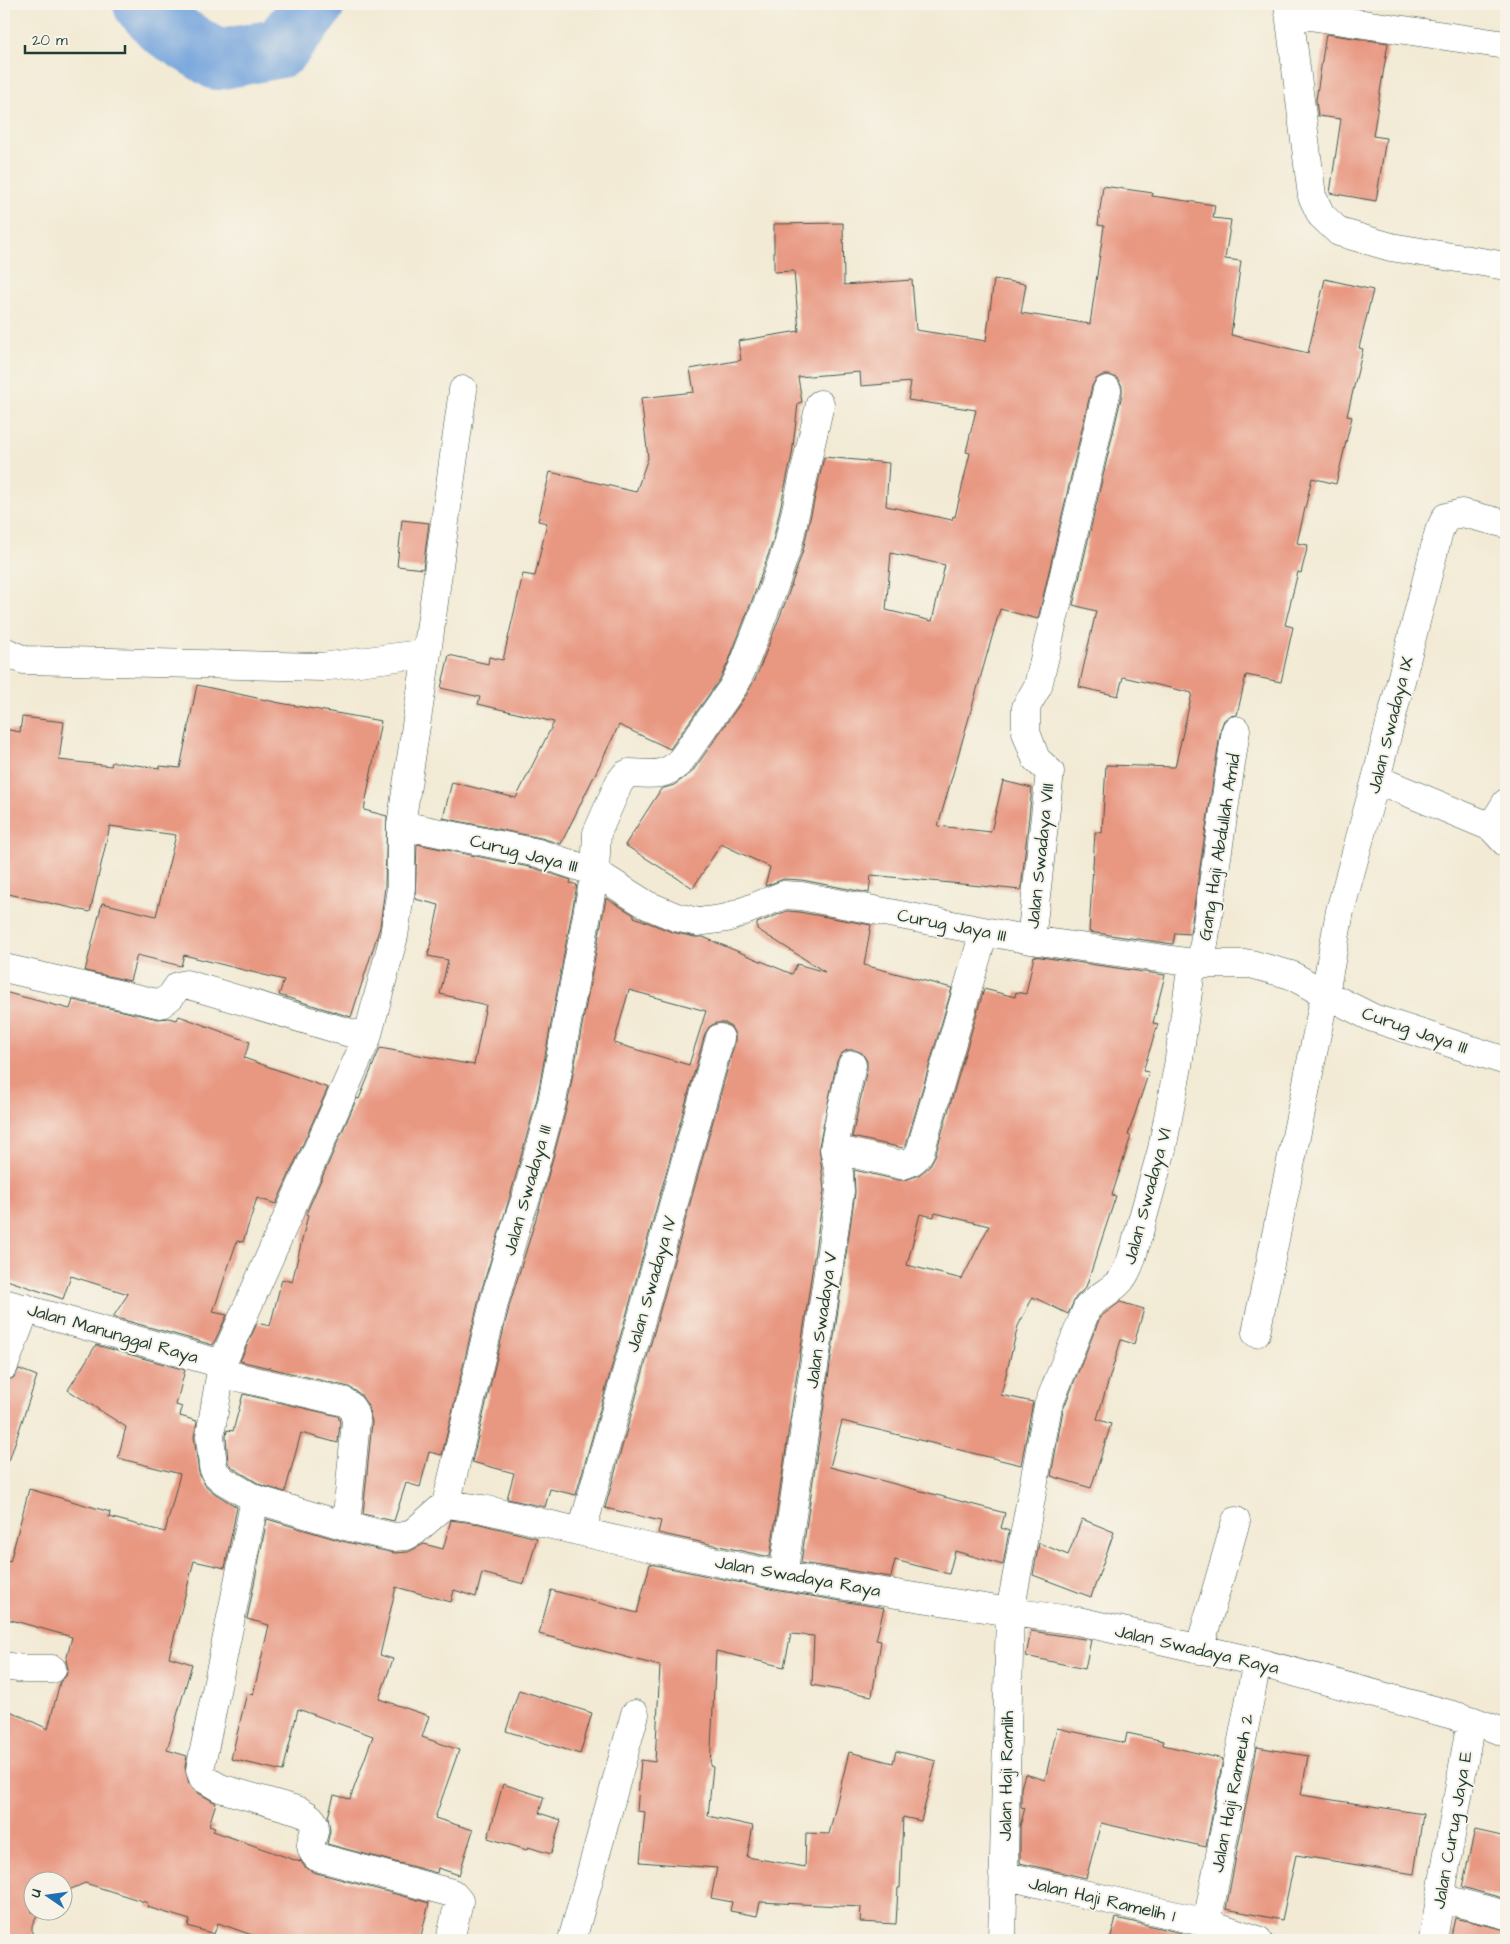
<svg xmlns="http://www.w3.org/2000/svg" width="1510" height="1944" font-family="'Architects Daughter',sans-serif">
	<rect width="100%" height="100%" fill="#f7f3e8"/>
	<filter id="ink" filterUnits="userSpaceOnUse"><feTurbulence type="fractalNoise" baseFrequency=".02" numOctaves="2"/><feDisplacementMap in="SourceGraphic" scale="10" xChannelSelector="R" yChannelSelector="G"/><feConvolveMatrix kernelMatrix="1 2 1 2 8 2 1 2 1" color-interpolation-filters="sRGB"/></filter>
	<filter id="wash" filterUnits="userSpaceOnUse"><feTurbulence type="fractalNoise" baseFrequency=".0096" numOctaves="4" result="noise"/><feDisplacementMap in="SourceGraphic" scale="20" xChannelSelector="R" yChannelSelector="G"/><feGaussianBlur stdDeviation="1.12" result="paint"/><feColorMatrix in="noise" values="0 0 0 0 0 0 0 0 0 0 0 0 0 0 0 0 0 1.4 0 .05"/><feComposite in="paint" operator="in"/></filter>
	<g filter="url(#wash)">
		<rect width="100%" height="100%" fill="#f2ead4"/>
		<g fill="none" stroke-linecap="round" stroke-linejoin="round">
			<!-- river -->
			<path stroke="#72a3dc" stroke-width="60" d="M143 4 164 27 217 60 280 48 315 4"/>
		</g>
		<g id="blocks">
			<!-- building -->
			<path fill="#e89781" fill-rule="evenodd" d="M1326 34 1388 43 1373 136 1386 138 1376 201 1330 193 1341 119 1318 116 1316 100Z
				M1103 186 1153 193 1152 196 1215 205 1213 218 1231 220 1225 259 1241 261 1231 335 1308 353 1325 279 1373 290 1359 348 1363 349 1347 416 1352 417 1336 484 1312 478 1297 543 1308 545 1301 573 1298 572 1285 625 1293 627 1281 682 1246 675 1237 715 1230 716 1224 720 1221 728 1190 934 1175 933 1173 944 1089 932 1095 832 1102 833 1106 765 1175 767 1192 693 1123 677 1118 696 1079 687 1096 611 1073 605 1122 394V386L1118 379 1110 375H1103L1096 379 1092 386 1038 619 1000 609 938 826 991 832 1003 781 1032 788 1021 890 871 875 869 893 802 880 784 879 765 886 770 867 721 844 693 888 625 845 661 789 674 785 692 772 747 694 757 675 787 598 803 550 824 457 889 463 886 506 952 520 953 516 955 517 970 453 966 452 976 410 908 400 911 382 861 386 860 372 798 377 802 402 798 403 792 455 773 541 757 587 728 663 720 679 670 749 619 725 561 844 541 838 443 818 452 782 516 798 554 722 478 704 480 697 441 688 449 655 488 664 489 657 503 660 523 574 535 576 547 523 538 521 550 472 636 492 648 458 641 398 694 392 690 369 741 360 738 341 799 331 794 271 774 272V224L843 223 844 285 912 280 916 330 986 341 994 279 1026 284 1021 313 1090 324 1104 226 1098 225ZM891 553 945 565 932 621 886 610Z
				M402 520 429 523 423 569 397 566Z
				M197 685 280 703 381 721 364 810 387 816 385 887 380 927 351 1017 279 995 284 980 184 955 181 966 137 955 130 981 85 971 102 903 156 916 176 835 110 826 90 912 4 893V729L20 732 22 717 64 722 59 760 111 766 112 762 160 768V766L180 768Z
				M417 844 534 868 571 880 570 883 577 885 537 1099 511 1193 480 1295 442 1455 429 1452 420 1487 406 1483 394 1521 363 1514 372 1422 368 1406 360 1394 349 1387 240 1361 257 1323 270 1326 282 1279 292 1282 308 1215 306 1214 357 1098 359 1099 380 1048 474 1065 486 1005 440 994 448 960 428 956 439 905 415 899Z
				M606 898 634 915V917L672 932 695 937H703L792 974 797 964 825 972 757 929V923L787 911 799 912 871 925 864 965 952 988 906 1145 903 1148 852 1137 867 1069V1061L862 1053 855 1050H847L841 1054 837 1061 819 1146 824 1190 770 1557 658 1533 661 1521 605 1508 735 1042V1034L731 1027 725 1023H716L709 1027 705 1034 576 1495 550 1489 545 1507 507 1499 514 1473 472 1462 510 1303 541 1202 567 1106ZM629 990 706 1011 689 1065 614 1043Z
				M1034 956 1165 975 1153 1023 1158 1024 1143 1071 1149 1072 1128 1135 1131 1136 1112 1195 1116 1196 1086 1287 1076 1297 1068 1314 1033 1297 1018 1326 1001 1395 1033 1402 1021 1465 842 1421 830 1467 1005 1513 1001 1528 1009 1531 1003 1565 955 1551 949 1574 895 1560 891 1577 801 1563 855 1193 854 1170 898 1180H905L919 1175 929 1167 935 1156 984 989 1015 997 1016 992 1026 994ZM935 1213 989 1226 962 1279 907 1265 920 1214 934 1217Z
				M4 992 70 1009 73 1000 158 1019 168 1018 177 1020 179 1016 250 1042 244 1058 328 1088 276 1204 257 1198 243 1242 237 1241 213 1312 227 1315 213 1345 113 1317 128 1294 71 1276 63 1299 4 1279Z
				M1120 1302 1144 1309 1134 1344 1121 1340 1097 1419 1111 1424 1091 1488 1051 1476 1063 1410 1100 1317Z
				M96 1345 185 1370 176 1405 182 1407 180 1416 197 1421 194 1437 199 1473 205 1485 214 1493 237 1507 225 1568 194 1561 169 1657 192 1664 167 1750 187 1756 185 1767 189 1784 195 1791 216 1803 209 1825 215 1827 213 1831 300 1862V1860L305 1867 313 1872 429 1903 420 1940H266L218 1923 214 1934 188 1926 190 1920 147 1907 148 1903 85 1883 62 1893V1882H32V1912H39L32 1926V1940H4V1708L48 1729 60 1682 66 1676 68 1669 66 1661 72 1637 4 1618V1560L10 1562 29 1489 110 1512 109 1517 165 1532 180 1474 118 1458 126 1427 68 1390Z
				M19 1369 37 1376 9 1461 4 1460V1381L13 1378Z
				M243 1394 338 1416 340 1422 338 1443 301 1433 285 1492 261 1485 233 1468 228 1463 226 1437 227 1430 233 1431Z
				M267 1519 342 1541 394 1553 408 1552 424 1544 443 1549 451 1520 480 1524 537 1538 524 1584 482 1573 476 1597 454 1590 451 1602 396 1587 380 1655 393 1659 379 1699 429 1716 422 1737 459 1750 435 1818 473 1830 459 1875 438 1868 437 1873 327 1844 330 1831 328 1817 334 1795 350 1799 373 1736 298 1709 283 1771 231 1759 247 1693 253 1695 269 1625 247 1619Z
				M1082 1519 1114 1532 1091 1597 1033 1575 1039 1543 1068 1555Z
				M650 1564 780 1591 884 1608 876 1640 881 1641 872 1696 812 1685 814 1636 791 1634 784 1667 716 1651 710 1766 713 1767 708 1816 753 1826 747 1857 805 1867 806 1833 829 1834 849 1752 893 1763 896 1751 936 1761 921 1821 903 1817 900 1888H898L896 1924 860 1922 861 1907 760 1902 757 1916 730 1911 732 1902 711 1898 717 1868 640 1862 645 1812 637 1811 641 1760 655 1762 660 1666 539 1634 551 1590 637 1613Z
				M1031 1631 1091 1640 1085 1669 1026 1656Z
				M519 1690 592 1713 580 1754 506 1731Z
				M1057 1728 1125 1743 1127 1733 1164 1741 1163 1745 1223 1759 1206 1847 1101 1823 1086 1878 1020 1863V1826L1025 1808 1021 1807V1788L1025 1774 1045 1780Z
				M1257 1747 1308 1756 1301 1795 1423 1814 1414 1874 1296 1855 1282 1920 1226 1909Z
				M503 1784 544 1797 539 1813 561 1820 551 1854 528 1847 527 1850 488 1838Z
				M1475 1830 1506 1837V1899L1462 1887Z
				M1116 1918 1203 1938 1209 1940H1110Z
				M1455 1918 1506 1930V1940H1450Z"/>
		</g>
	</g>
	<g filter="url(#ink)">
		<use href="#blocks" fill-opacity="0" stroke="#3f574c" stroke-width="1"/>
		<g fill="none" stroke-linecap="round" stroke-linejoin="round">
			<defs>
				<path id="minor" d="M1288 4 1312 196 1321 215 1339 232 1391 247 1506 266
					M1289 13 1506 45
					M463 390 427 653 401 825V888L394 936 367 1038 222 1364 210 1436 213 1467 216 1474 224 1481 255 1499 346 1526 393 1537 406 1536 415 1531 446 1504 483 1509 651 1548 783 1576 1010 1612 1078 1621 1257 1662 1471 1720 1506 1733
					M4 651 24 660 322 667 427 653
					M1376 779 1491 827 1506 843
					M401 825 538 853 595 872 647 905 676 917 698 922 727 918 784 895 801 896 1031 940 1201 964H1251L1291 975 1325 994 1373 1018 1506 1061
					M1491 827 1506 803
					M1031 940 1050 772 1036 759 1026 732V707L1038 686 1107 390
					M1201 964 1236 730
					M4 968 161 1004 171 996 178 986 186 984 367 1038
					M834 1149 902 1165C911 1163 915 1160 920 1152L984 932
					M4 1303 222 1364
					M1256 1333 1325 994 1340 911 1376 779 1439 531 1446 517 1462 513 1506 524
					M4 1366 26 1308
					M221 1373 345 1402C353 1407 354 1412 356 1421L346 1526
					M255 1499 200 1770 203 1778 220 1788 300 1811C333 1827 298 1839 317 1857L452 1893 459 1901 450 1940
					M446 1504 495 1299 518 1220 526 1198 552 1102 595 872 597 833 619 783 625 775 629 773C650 773 662 778 679 763L733 687 742 669 772 592 788 545 820 404
					M582 1531 720 1038
					M783 1576 840 1191 839 1173 834 1149 840 1116 852 1065
					M1199 1650 1236 1521
					M4 1666 24 1669H52
					M1003 1875 1207 1923 1258 1940
					M1441 1898 1506 1915
					M1207 1923 1257 1662
					M572 1940 635 1714
					M1002 1940 1010 1612 1048 1406 1087 1308C1108 1286 1121 1292 1132 1257L1162 1149 1178 1066 1192 962
					M1433 1940 1471 1720"/>
			</defs>
			<!-- minor casing -->
			<use href="#minor" stroke="#3f574c" stroke-width="29"/>
			<!-- minor -->
			<use href="#minor" stroke="#fff" stroke-width="28"/>
		</g>
	</g>
	<g text-anchor="middle" stroke-width="4" stroke-linejoin="round" paint-order="stroke">
		<!-- street labels -->
		<g font-size="18" fill="#1f3d34" stroke="#f7f3e8">
			<text transform="translate(1390 725) rotate(-76)" y="6">Jalan Swadaya IX</text>
			<text transform="translate(1219 847) rotate(-81)" y="6">Gang Haji Abdullah Amid</text>
			<text transform="translate(524 853) rotate(14)" y="6">Curug Jaya III</text>
			<text transform="translate(1040 856) rotate(-84)" y="6">Jalan Swadaya VIII</text>
			<text transform="translate(952 925) rotate(11)" y="6">Curug Jaya III</text>
			<text transform="translate(1415 1030) rotate(19)" y="6">Curug Jaya III</text>
			<text transform="translate(527 1190) rotate(-74)" y="6">Jalan Swadaya III</text>
			<text transform="translate(1147 1196) rotate(-75)" y="6">Jalan Swadaya VI</text>
			<text transform="translate(651 1284) rotate(-74)" y="6">Jalan Swadaya IV</text>
			<text transform="translate(821 1320) rotate(-82)" y="6">Jalan Swadaya V</text>
			<text transform="translate(113 1333) rotate(16)" y="6">Jalan Manunggal Raya</text>
			<text transform="translate(798 1576) rotate(10)" y="6">Jalan Swadaya Raya</text>
			<text transform="translate(1197 1649) rotate(13)" y="6">Jalan Swadaya Raya</text>
			<text transform="translate(1006 1776) rotate(-89)" y="6">Jalan Haji Ramlih</text>
			<text transform="translate(1232 1793) rotate(-79)" y="6">Jalan Haji Rameuh 2</text>
			<text transform="translate(1452 1830) rotate(-80)" y="6">Jalan Curug Jaya E</text>
			<text transform="translate(1102 1899) rotate(13)" y="6">Jalan Haji Ramelih 1</text>
		</g>
	</g>
	<!-- margin -->
	<rect width="1510" height="1944" fill="none" stroke="#f7f3e8" stroke-width="20"/>
	<!-- north arrow -->
	<g transform="translate(48 1896) rotate(283)"><circle r="24" fill="#f7f3e8" stroke="#a1aaa0"/>
	<path d="M0-4L9 19L0 12L-9 19Z" fill="#1f6fb2"/>
	<text y="-8" font-size="14" font-weight="bold" text-anchor="middle" fill="#1f3d34">U</text>
	</g>
	<!-- scale -->
	<path d="M25 45v8h100v-8" fill="none" stroke="#1f3d34" stroke-width="2.5"/>
	<text x="32" y="45" font-size="15" fill="#1f3d34" stroke="#f7f3e8" stroke-width="4" paint-order="stroke">20 m</text>
</svg>
